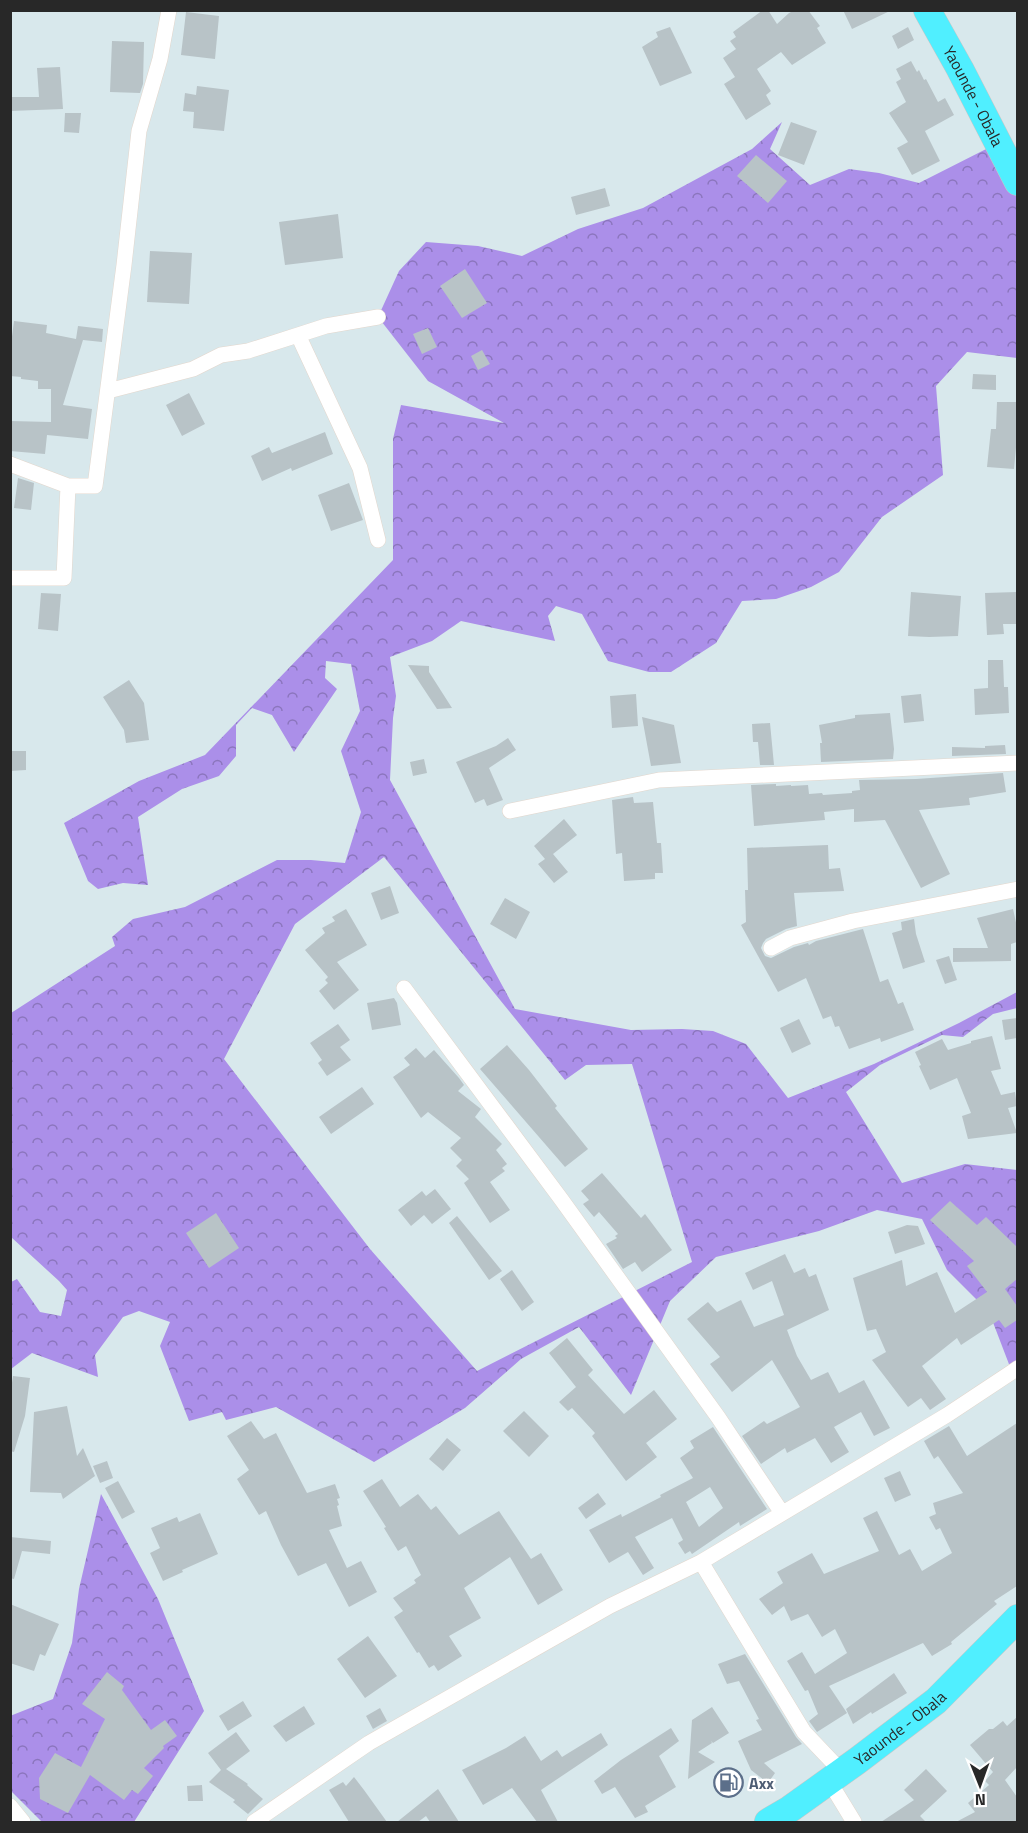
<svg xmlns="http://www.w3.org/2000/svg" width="1028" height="1833" font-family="'Titillium Web',sans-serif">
	<defs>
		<pattern id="forest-crowns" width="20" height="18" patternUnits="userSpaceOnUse" patternTransform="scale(1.5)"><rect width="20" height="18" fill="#ab8fe9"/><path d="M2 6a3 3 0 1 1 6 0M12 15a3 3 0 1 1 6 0" fill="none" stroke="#8b75bd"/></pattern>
	</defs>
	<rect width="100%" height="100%" fill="#d8e8ec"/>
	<!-- forest -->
	<path fill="url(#forest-crowns)" fill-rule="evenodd" d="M782 122 770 149 810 185 849 169 879 173 919 183 998 143 1017 179V358L967 352 936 386 943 475 882 517 839 572 811 587 776 599 742 601 716 643 671 672H649L608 661 582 614 556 606 548 616 555 641 461 621 432 641 390 657 396 696 393 718 390 780 515 1009 631 1030 682 1029 713 1031 746 1044 788 1098 874 1064 959 1023 1017 992V1008L993 1014 963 1037 942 1035 880 1065 846 1092 902 1183 965 1164 1017 1170V1368L1012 1372 989 1312 947 1270 922 1219 877 1210 819 1231 716 1257 670 1301 631 1395 579 1327 521 1359 465 1408 374 1462 276 1407 226 1420 222 1412 189 1421 160 1346 170 1322 139 1311 123 1317 95 1355 98 1377 32 1353 11 1369V1282L17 1279 40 1312 61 1316 67 1290 59 1281 11 1237V1013L115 946 112 937 133 919 185 907 277 860H311L345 863 361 812 341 751 360 711 351 664 326 661 325 678 337 689 294 752 272 715 252 708 236 725V756L219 776 182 789 138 817 148 885 123 883 98 889 88 881 64 823 139 781 205 755 393 560V439L401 405 504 423 428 381 378 317 399 271 426 242 478 246 522 256 578 229 643 208 752 149ZM384 857 565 1080 586 1065 632 1064 692 1262 477 1371 370 1249 224 1059 295 924Z
		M101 1494 158 1599 204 1711 134 1822H42L11 1791 10 1716 53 1699 72 1643 79 1589Z"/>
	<!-- building -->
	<path fill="#b8c3c7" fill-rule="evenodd" d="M763 10H768L777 24 789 13 795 10H808L820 26 817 28 826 43 792 65 781 52 757 69 771 91 766 95 771 104 746 120 724 84 735 77 723 58 736 49 730 41 736 37 733 32Z
		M843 10H892L852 29Z
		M186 12 219 16 215 59 181 55Z
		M670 27 692 73 660 86 642 47 658 37 656 32Z
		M908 27 914 40 898 49 892 36Z
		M112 41 144 42 143 84 140 93 110 92Z
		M911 61 917 72 919 70 924 80 926 79 938 102 945 98 954 115 925 131 940 161 912 175 897 148 908 142 889 113 906 102 896 82 901 79 896 69Z
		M60 67 63 109 10 111V97H39L37 68Z
		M197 86 229 90 224 131 193 128 194 112 183 111 185 93 196 95Z
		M65 113H81L79 133 64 132Z
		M791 122 817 131 804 165 778 155Z
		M756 155 787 181 768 203 737 176Z
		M605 188 610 206 576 215 571 197Z
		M338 214 343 258 285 265 279 222Z
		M150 251 192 253 189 304 147 302Z
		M465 269 487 303 462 318 440 286Z
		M14 321 47 325 46 333 76 339 78 326 103 329 102 342 83 340 63 405 92 409 88 439 47 435 45 454 10 451V421L51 422V389H38V381L21 379V377L10 376V352Z
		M428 328 437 347 422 354 413 334Z
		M482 350 490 364 478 370 471 356Z
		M973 374 996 375V390L972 389Z
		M189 393 205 424 182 436 166 405Z
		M997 402H1017V437L1014 469 987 467 991 429H996Z
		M325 432 333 454 292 471 291 468 262 481 251 456 269 447 272 453Z
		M18 478 34 483 31 510 14 508Z
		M349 483 363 520 331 531 318 495Z
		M911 592 961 596 958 636 929 637 908 636Z
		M1017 592V624H1003L1004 634 987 635 985 593Z
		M41 593 61 594 58 631 38 629Z
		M988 660H1003L1004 687H1008L1009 713 975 715 974 689 988 688Z
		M408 665 429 666V672L452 708 437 709Z
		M129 680 144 703 149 740 126 743 124 730 103 697Z
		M636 694 638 726 612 728 610 696Z
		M921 694 924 721 904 723 901 696Z
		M890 713 894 749 893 759 821 762 820 743H822L819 725 855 718V715Z
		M642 717 674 725 681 763 651 766Z
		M770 723 774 765H760L758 742H753L752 724Z
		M508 738 516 750 489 768 503 800 487 806 484 799 475 803 456 762 496 746Z
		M1005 745 1006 754 952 756V747L985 748V746Z
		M10 751H26V770L10 771Z
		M424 759 427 773 413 776 410 762Z
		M1003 773 1006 792 969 798 970 805 919 810 950 874 921 888 885 820 854 822V809L824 812 825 820 754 826 751 785 776 784V786L791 785V786L808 785 809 794 822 793 823 795 852 793V791L860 790 859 780 916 779Z
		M633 797 634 803 653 802 657 843H661L663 873H655V879L624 881 622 853 616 854 612 800Z
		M564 819 577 835 553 854 568 872 554 883 538 864 545 859 534 846Z
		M828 845 829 869 840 868 844 891 794 893 797 926 786 929 766 939 763 943 761 948 765 956 771 958 794 947 808 943 809 945 816 941 863 929 880 982 888 979 898 1004 903 1002 914 1030 881 1042 880 1038 849 1049 839 1026 835 1027 831 1016 823 1019 806 978 778 992 741 925 746 922 745 890H748L747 848Z
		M390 886 399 913 381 920 371 893Z
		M505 898 530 912 516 939 490 924Z
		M346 909 367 945 337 962 359 990 334 1010 319 991 328 983 325 980 328 977 305 950 325 933 322 928 335 921 332 917Z
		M1013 909 1017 927V942L1011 944V961L953 962V948H988L977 918Z
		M914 919 916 934 925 962 903 969 892 933 902 930 901 922Z
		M949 956 957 980 945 984 936 960Z
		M394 998 397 1003 401 1025 372 1030 367 1003Z
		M1017 1018V1038L1005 1040 1002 1020Z
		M799 1019 811 1044 792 1053 780 1028Z
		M338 1024 350 1040 340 1047 351 1060 327 1076 318 1063 322 1060 310 1043Z
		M992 1036 1001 1069 991 1071 1001 1095 1015 1092 1017 1106 1008 1108 1017 1133 968 1139 962 1116 971 1113 957 1078 930 1090 919 1066 921 1065 915 1052 942 1039 948 1050 971 1043V1041Z
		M507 1045 529 1070 557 1106 555 1108 588 1149 565 1167 480 1069Z
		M416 1048 425 1058 434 1050 459 1078 464 1085 458 1091 481 1109 475 1117 502 1144 496 1150 507 1164 502 1168 505 1171 490 1182 510 1210 490 1223 464 1183 469 1179 456 1166 462 1160 450 1148 461 1138 428 1112 421 1118 393 1077 410 1065 404 1058Z
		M362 1087 374 1104 331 1134 319 1117Z
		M602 1173 641 1218 645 1214 672 1250 642 1272 635 1262 623 1269 606 1244 617 1238 615 1236 618 1234 599 1212 594 1217 583 1204 589 1200 581 1191Z
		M435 1189 451 1209 432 1224 424 1215 411 1226 398 1210 422 1191 426 1196Z
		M950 1201 977 1225 986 1217 1017 1247V1279L1005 1289 1017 1306V1320L1005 1328 999 1320 961 1345 957 1338 922 1366 946 1399 930 1410 921 1398 908 1407 872 1360 886 1352 876 1329 867 1331 853 1278 902 1260 906 1286 937 1272 955 1313 987 1292 967 1266 974 1261 930 1220Z
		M216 1213 239 1248 209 1268 186 1233Z
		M457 1216 502 1271 489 1280 449 1223Z
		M907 1225 918 1226 925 1244 895 1254 888 1232Z
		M785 1254 794 1273 805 1268 809 1277 816 1274 829 1310 787 1330 797 1356 811 1380 828 1372 839 1393 864 1380 890 1428 874 1436 861 1412 834 1427 849 1452 831 1463 815 1438 787 1453 785 1448 761 1464 742 1436 764 1421 767 1424 800 1407 772 1360 732 1392 710 1364 720 1357 687 1319 708 1302 717 1312 741 1300 754 1327 784 1315 772 1281 753 1290 745 1273Z
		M512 1270 534 1302 522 1311 500 1279Z
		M567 1338 593 1370 588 1375 624 1414 654 1390 677 1419 646 1443 657 1457 626 1481 592 1436 595 1433 572 1408 568 1411 559 1402 576 1387 549 1353Z
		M13 1376 30 1378 25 1416 14 1452 10 1451V1396Z
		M67 1406 77 1456 83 1448 95 1476 63 1499 61 1493 30 1492 34 1412Z
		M524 1411 549 1436 529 1457 503 1431Z
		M251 1421 264 1439 276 1433 307 1493 335 1484 340 1498 337 1499 339 1505 337 1506 342 1526 329 1530 347 1568 361 1561 377 1592 349 1607 326 1563 298 1576 281 1545 266 1511 259 1515 237 1479 249 1470 227 1436Z
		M1017 1423V1586L994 1601 997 1604 951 1642 952 1644 932 1656 923 1643 829 1686 847 1713 817 1732 809 1721 818 1714 808 1690 805 1691 787 1661 802 1652 815 1674 847 1653 835 1629 822 1637 808 1614 791 1621 784 1606 772 1615 759 1599 783 1583 777 1572 812 1553 824 1574 879 1551 863 1518 877 1511 899 1555 910 1549 922 1571 952 1553 940 1528 936 1530 929 1517 936 1514 933 1503 963 1493 938 1456 934 1459 924 1441 949 1426 967 1456Z
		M713 1427 767 1509 740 1526 739 1522 692 1554 690 1551 685 1554 678 1543 683 1540 672 1518 635 1537 654 1568 643 1575 628 1552 609 1563 589 1530 621 1514 622 1517 661 1497 660 1495 693 1478 680 1458 694 1448 690 1441ZM710 1487 723 1508 699 1527 686 1502Z
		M447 1438 461 1450 443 1471 429 1459Z
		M107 1461 113 1478 100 1483 93 1466Z
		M900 1471 911 1495 895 1502 884 1478Z
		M382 1479 400 1507 418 1494 431 1510 436 1506 459 1535 499 1511 531 1559 541 1553 563 1590 538 1605 510 1557 464 1588 481 1618 449 1636 462 1656 438 1671 434 1665 429 1668 419 1652 417 1653 394 1617 403 1611 393 1598 416 1583 414 1580 421 1575 406 1546 398 1551 384 1528 386 1527 363 1491Z
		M118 1481 135 1512 122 1519 105 1488Z
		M598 1493 606 1504 586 1519 578 1508Z
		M200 1513 218 1554 182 1570 183 1572 163 1581 150 1553 160 1548 151 1528 177 1517 179 1522Z
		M10 1537 51 1541 50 1554 22 1551 14 1579 10 1578Z
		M10 1604 59 1624 45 1656 40 1654 34 1671 10 1663Z
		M368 1636 397 1676 365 1698 337 1659Z
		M745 1654 796 1737 802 1744 764 1763 775 1773 768 1783 751 1770 738 1741 762 1730 756 1720 759 1719 739 1681 727 1684 718 1664Z
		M107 1672 124 1686 122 1690 151 1730 165 1720 177 1736 163 1746 164 1748 144 1768 153 1776 138 1794 132 1790 124 1800 90 1775 68 1813 40 1799 39 1778 55 1753 81 1767 105 1719 82 1704Z
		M894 1673 907 1693 872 1714 871 1712 853 1724 846 1709Z
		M243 1701 252 1716 228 1731 219 1716Z
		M304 1706 315 1724 286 1742 273 1726Z
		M712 1707 729 1733 713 1743 711 1741 712 1743 698 1752 715 1762 688 1779 692 1720Z
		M380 1708 387 1721 373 1729 366 1716Z
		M1017 1717V1767L1005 1780 1017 1797V1822H956L975 1812 968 1803 989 1785 985 1781 993 1772 970 1745 989 1729H993L1003 1721 1007 1726Z
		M671 1728 679 1741 659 1756 676 1787 645 1806 648 1812 635 1818 615 1787 602 1794 594 1781 621 1760Z
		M236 1732 250 1751 226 1769 248 1784 247 1785 263 1799 248 1814 233 1802 235 1800 209 1782 221 1770 208 1753Z
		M601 1733 608 1745 541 1790 558 1822H537L512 1788 483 1805 462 1770 506 1748 525 1736 541 1761 557 1750 562 1757Z
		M926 1769 947 1791 920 1816 926 1822H881L914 1800 904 1790Z
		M354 1777 364 1790 387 1822H349L329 1790 343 1782 346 1786Z
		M202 1785 203 1801H188L187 1786Z
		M438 1789 459 1822H430L426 1816 418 1822H397Z"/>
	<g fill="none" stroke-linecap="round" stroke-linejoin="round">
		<defs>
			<path id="street" d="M298 335 360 468 378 540
				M108 391 193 369 221 355 248 351 326 326 378 317
				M10 464 68 486
				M10 578H64L68 486H95L124 265 139 131 160 59 169 10
				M510 811 659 780 1018 763
				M771 948 790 938 853 921 1018 889
				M404 988 561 1199 718 1417 782 1513
				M701 1562 804 1732 842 1772
				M829 1781 854 1822
				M10 1806 23 1822
				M254 1822 369 1743 610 1606 701 1562 947 1415 1018 1368"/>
			<g id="highway">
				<path id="s1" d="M927 10 960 69 1018 182"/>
				<path id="s2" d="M768 1822 790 1809 857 1761 936 1701 1018 1618"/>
			</g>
		</defs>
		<!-- street casing -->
		<use href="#street" stroke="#e3d7cd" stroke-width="16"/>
		<!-- highway casing -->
		<use href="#highway" stroke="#c7c7c7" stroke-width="28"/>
		<!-- street -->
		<use href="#street" stroke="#fff" stroke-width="15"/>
		<!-- highway -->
		<use href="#highway" stroke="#50efff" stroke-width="27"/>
	</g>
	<!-- icons -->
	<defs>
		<symbol id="fuel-ring" viewBox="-11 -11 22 22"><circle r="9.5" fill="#fff" stroke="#5c6f8a" stroke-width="1.5"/><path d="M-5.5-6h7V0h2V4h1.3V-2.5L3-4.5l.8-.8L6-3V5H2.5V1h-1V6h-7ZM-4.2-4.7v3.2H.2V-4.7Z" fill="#5c6f8a"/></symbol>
	</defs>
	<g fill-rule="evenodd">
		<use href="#fuel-ring" x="712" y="1766" width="33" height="33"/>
	</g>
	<g text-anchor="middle" stroke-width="4.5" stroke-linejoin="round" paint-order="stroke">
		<!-- street labels -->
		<g font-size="16" fill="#282828" stroke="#fff">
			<text dy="6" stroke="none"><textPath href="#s1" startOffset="98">Yaounde - Obala</textPath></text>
			<text dy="6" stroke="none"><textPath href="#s2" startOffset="162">Yaounde - Obala</textPath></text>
		</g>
		<!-- service labels -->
		<g font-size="16" font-weight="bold" fill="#4e5e75" stroke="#fff" text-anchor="start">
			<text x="749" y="1789">Axx</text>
		</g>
	</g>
	<!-- border -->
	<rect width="1028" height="1833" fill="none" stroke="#282828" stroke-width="24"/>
	<!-- north arrow -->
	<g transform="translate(980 1785) rotate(179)" stroke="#ffffff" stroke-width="4.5" paint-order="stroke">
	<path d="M0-4.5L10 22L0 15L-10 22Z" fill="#282828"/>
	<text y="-9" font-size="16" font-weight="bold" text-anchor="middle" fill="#282828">N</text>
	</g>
</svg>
